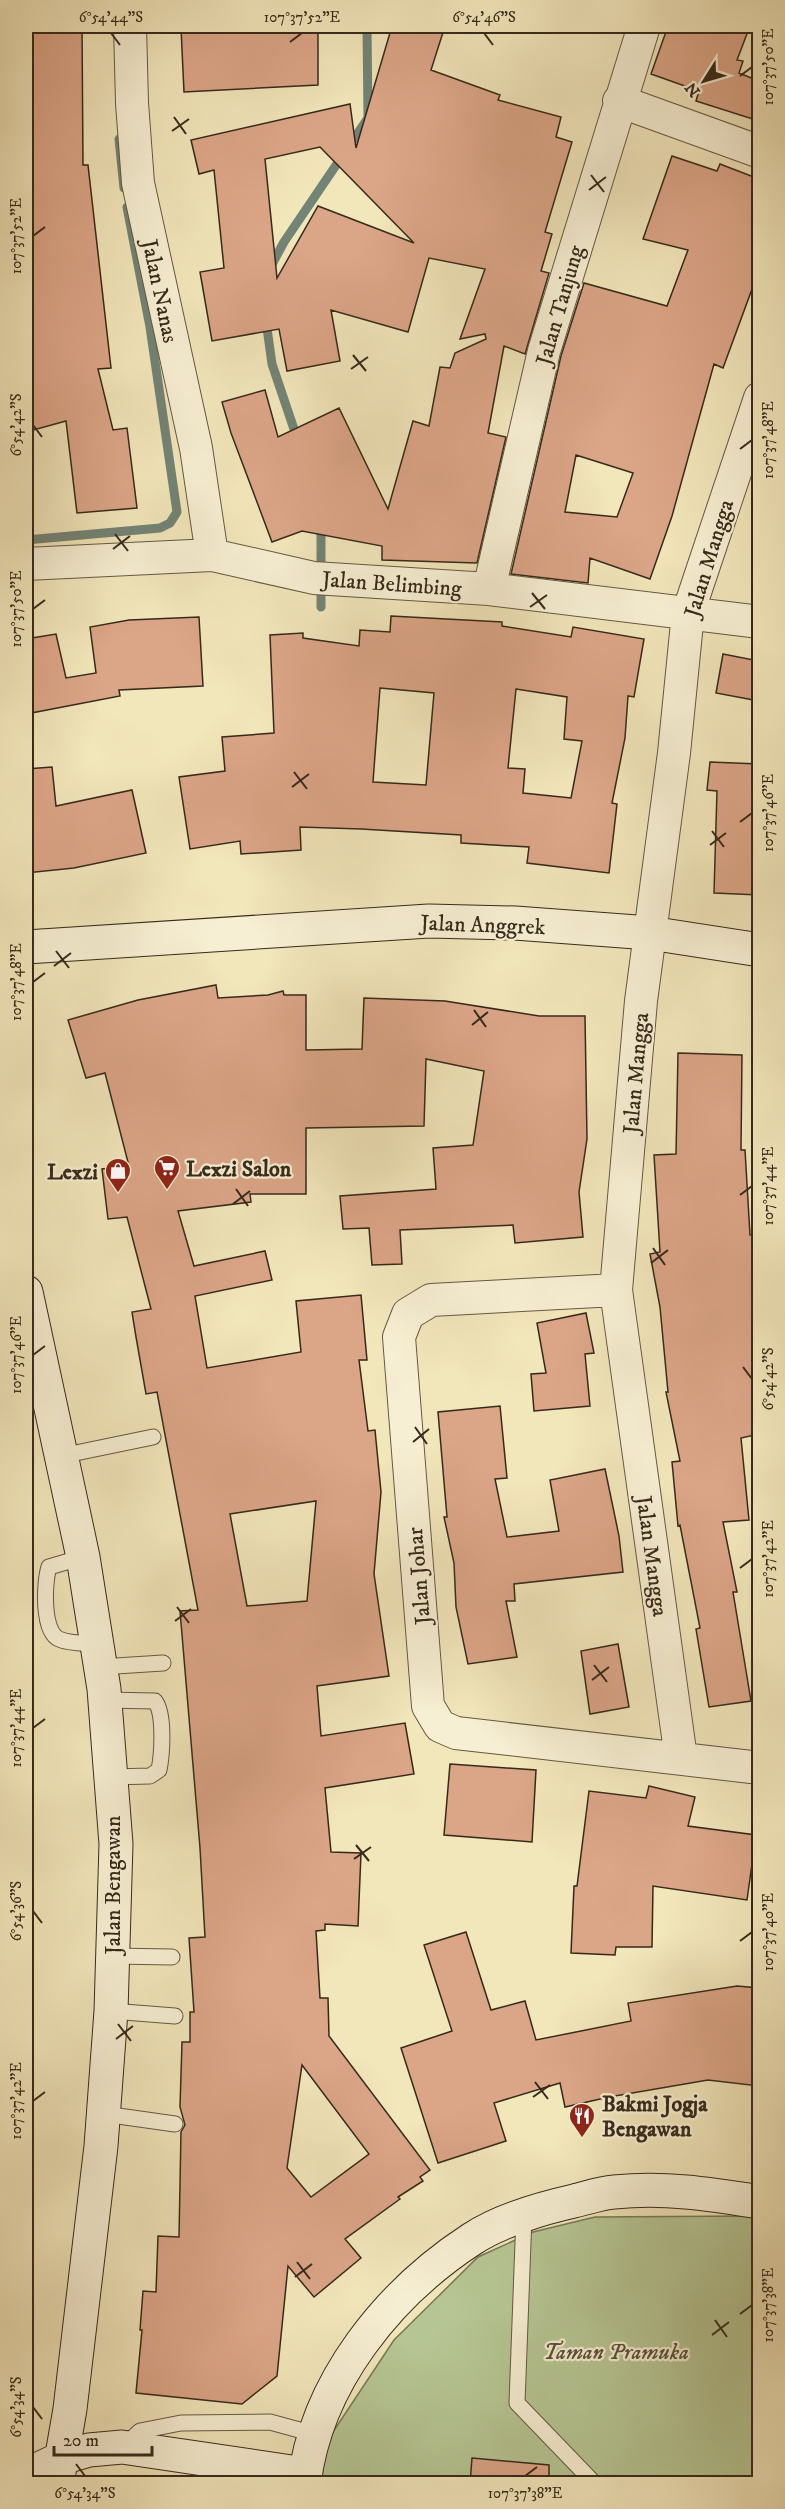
<svg xmlns="http://www.w3.org/2000/svg" width="785" height="2509" font-family="'IM FELL DW Pica',serif">
	<rect width="100%" height="100%" fill="#f2e6bb"/>
	<filter id="stains"><feTurbulence type="fractalNoise" baseFrequency=".00333" numOctaves="4"/><feColorMatrix values="0 0 0 0 .2 0 0 0 0 .09 0 0 0 0 .02 0 0 0 .5 -.17"/></filter>
	<radialGradient id="worn" r=".72"><stop offset=".6" stop-color="#630" stop-opacity="0"/><stop offset="1" stop-color="#630" stop-opacity=".3"/></radialGradient>
	<!-- park -->
	<path fill="#b6c694" stroke="#767858" stroke-width="1.5" d="M749 2216 759 2218V2483L309 2484 319 2453 394 2340 478 2257 533 2232 595 2217Z"/>
	<g fill="none" stroke-linecap="round" stroke-linejoin="round">
		<!-- stream -->
		<path stroke="#738375" stroke-width="9" d="M119 139 124 188
			M270 268 284 242 368 118 367 26
			M266 321 272 364 298 441
			M321 523V607
			M26 540 160 528 170 523 177 512 150 327 127 207"/>
	</g>
	<!-- building -->
	<path fill="#dba587" stroke="#36291b" stroke-width="1.5" fill-rule="evenodd" d="M26 26H82L83 165H88L111 368 98 369 113 430 127 428 137 508 77 513 66 421 26 432Z
		M239 26H318V85L184 92 181 28Z
		M392 26H445L431 70 500 95 498 100 561 117 556 137 572 142 545 232 552 234 541 271 549 273 525 354 504 346 488 433 506 437 477 563 382 560V546L302 531 272 542 231 433 222 402 265 390 278 437 339 408 388 509 413 421 429 426 440 367 450 368 455 353 486 339 485 334 460 339 485 269 429 258 408 332 331 310 340 361 287 371 279 329 212 341 200 272 224 268 214 170 199 174 191 140 350 104 356 148ZM320 147 414 243 318 206 277 278 265 159Z
		M668 26H750L737 60 743 61 739 73 759 81V121L696 101 699 91 651 74Z
		M672 156 717 171 720 164 759 179V270L723 368 714 364 672 516 650 579 590 558 588 583 511 574 561 356 584 283 667 306 688 250 643 239ZM576 455 633 473 617 517 565 512Z
		M391 616 502 622V626L571 637 573 627 644 639 634 697 628 696 625 738 612 803 617 804 609 873 527 863 529 847 461 843V835L361 829 300 827 301 850 241 854 240 841 190 849 179 777 225 771 222 737 274 733 270 635 303 633V638L359 646 360 630 390 632ZM380 688 434 693 426 785 373 782ZM516 689 567 697 564 739 582 741 571 798 523 793 525 769 508 768Z
		M199 617 203 686 119 690 120 696 26 714V639L56 634 66 678 96 673 90 627 129 620Z
		M723 654 759 661V701L716 693Z
		M710 762 759 764V895L714 893 717 791 707 790Z
		M52 767 56 806 132 790 146 853 74 868 26 873V769Z
		M216 985 218 998 268 995 283 991 284 995H306V1050L362 1049 364 998 445 1001 539 1016H585L587 1139 579 1192 583 1237 515 1243 513 1225 400 1230 402 1264 372 1265 369 1228 343 1229 340 1196 436 1189 433 1148 473 1145 484 1071 426 1059 424 1126 306 1128V1194H250L251 1202 178 1211 194 1266 265 1251 272 1280 195 1296 207 1368 301 1352 296 1301 361 1295 367 1360H359L368 1431 375 1430 381 1492 374 1574 389 1676 317 1686 321 1736 405 1723 414 1774 325 1788 331 1852 361 1853 358 1926 325 1924V1930L316 1931 320 1998H328L329 2036 430 2170 420 2177 423 2181 398 2197 400 2199 345 2239 361 2258 314 2297 288 2266 277 2376 242 2404 136 2393 142 2330H140L143 2291 156 2292 158 2236 179 2237 181 2132 185 2125 180 2107 182 2042H190V2012H194L189 1938 205 1937 200 1848 180 1611 198 1610 157 1392 146 1394 136 1337 132 1312 151 1309 127 1217 108 1219 102 1169 129 1166 105 1073 86 1078 68 1020 138 1000ZM316 1501 307 1601 247 1606 230 1514ZM302 2065 369 2154 311 2197 287 2168Z
		M678 1053 742 1055 741 1150H745L750 1235 759 1234V1434L741 1438 749 1520 723 1522 737 1592H733L751 1701 709 1707 696 1629 700 1628 680 1525 678 1526 672 1462 680 1461 666 1392H668L660 1307 650 1254 660 1252 654 1155 676 1154Z
		M586 1313 594 1353 585 1354 590 1406 534 1411 531 1374 546 1373 537 1323Z
		M500 1406 507 1478 495 1479 507 1537 559 1531 550 1480 605 1469 619 1536 623 1572 514 1584 515 1601H506L517 1657 468 1664 456 1607 454 1563 444 1517H447L438 1412Z
		M618 1644 629 1707 590 1714 581 1651Z
		M450 1764 536 1770 532 1842 444 1835Z
		M649 1786 695 1797 688 1826 756 1835 747 1900 653 1886 652 1947H616L615 1955 571 1953 574 1886H577L589 1791 646 1798Z
		M466 1932 491 2010 525 2001 536 2040 631 2021 628 2003 737 1986 759 1988V2086L708 2080 609 2097 565 2107 560 2083 494 2103 506 2141 438 2163 401 2048 452 2031 424 1945Z
		M472 2458 549 2465V2484H470Z"/>
	<g fill="none" stroke-linecap="round" stroke-linejoin="round">
		<defs>
			<path id="lane" d="M61 1456 153 1437
				M83 1557 49 1567C44 1582 42 1632 59 1639 69 1644 86 1643 97 1644
				M100 1667 163 1663
				M105 1700 155 1701C165 1714 162 1755 159 1770L150 1776 111 1777
				M112 1956 172 1957
				M111 2011 175 2016
				M104 2114 175 2124
				M524 2216 517 2403 595 2484
				M124 2446 140 2431 181 2423 270 2422 314 2434"/>
			<path id="street" d="M130 26 132 103 138 183 196 448 212 555
				M619 101 760 152
				M26 564 212 555 314 578 489 589 760 622
				M489 589 544 351 644 26
				M616 1290 431 1300 408 1314 399 1337 428 1706 440 1726 456 1733 760 1768
				M681 1758 616 1290 641 1001 674 753 688 613 760 398"/>
			<path id="secondary" d="M26 947 429 921 515 923 650 933 760 950
				M26 1292 83 1557 104 1689 116 1844 111 2011 101 2146 70 2409 57 2484
				M26 2475 62 2458 89 2450 122 2447 305 2474
				M304 2484C316 2382 389 2293 472 2239 499 2221 543 2208 574 2201 587 2198 601 2193 614 2192 666 2187 709 2194 760 2202"/>
		</defs>
		<!-- lane casing -->
		<use href="#lane" stroke="#655843" stroke-width="17"/>
		<!-- street casing -->
		<use href="#street" stroke="#655843" stroke-width="34"/>
		<!-- secondary casing -->
		<use href="#secondary" stroke="#36291b" stroke-width="35"/>
		<!-- lane -->
		<use href="#lane" stroke="#f7efd3" stroke-width="15"/>
		<!-- street -->
		<use href="#street" stroke="#f7efd3" stroke-width="32"/>
		<!-- secondary -->
		<use href="#secondary" stroke="#f7efd3" stroke-width="33"/>
	</g>
	<!-- ticks -->
	<path fill="none" stroke="#36291b" stroke-width="2" d="M111 33 120 45M484 33 493 45M290 42 302 33M740 76 752 67M174 117 186 134M172 131 189 119M591 175 604 192M589 190 606 177M33 236 45 227M353 355 366 371M351 369 368 357M33 425 42 437M740 449 752 440M115 534 128 551M113 549 130 536M532 593 545 609M530 607 547 595M33 609 45 600M294 772 307 789M292 787 309 774M740 822 752 813M712 831 724 847M710 845 726 833M56 951 69 968M54 966 71 953M33 982 45 973M474 1010 486 1027M472 1025 488 1012M236 1189 248 1206M740 1195 752 1186M233 1204 250 1191M653 1248 665 1265M651 1263 668 1250M33 1355 45 1346M743 1367 752 1379M415 1427 427 1444M413 1442 429 1429M740 1568 752 1559M177 1607 189 1623M175 1621 191 1609M594 1665 607 1682M592 1680 609 1667M33 1728 45 1719M356 1845 369 1861M354 1859 371 1847M33 1911 42 1923M740 1941 752 1932M118 2024 131 2041M116 2039 133 2026M535 2082 548 2099M533 2097 550 2085M33 2101 45 2092M297 2262 310 2279M295 2277 312 2264M740 2314 752 2305M715 2320 727 2337M712 2335 729 2322M33 2407 42 2419M76 2464 85 2476M525 2476 537 2467"/>
	<!-- icons -->
	<defs>
		<symbol id="supermarket-pin" viewBox="-11 -11 22 30"><path d="M0 17L-7.5 6A9.5 9.5 0 1 1 7.5 6Z" fill="#8f2418" stroke="#f7efd3"/><path d="M-6-5.5h2.5l.6 2H6L4.5 2H-2.5L-4.4-4H-6ZM-1.5 3.2a1.3 1.3 0 1 0 .1 0ZM3 3.2a1.3 1.3 0 1 0 .1 0Z" fill="#fff"/></symbol>
		<symbol id="shop-pin" viewBox="-11 -11 22 30"><path d="M0 17L-7.5 6A9.5 9.5 0 1 1 7.5 6Z" fill="#8f2418" stroke="#f7efd3"/><path d="M-5-2.5h2.3a2.7 3.5 0 0 1 5.4 0H5L5.5 6h-11ZM-1.5-2.5h3a1.5 2.3 0 0 0-3 0Z" fill="#fff"/></symbol>
		<symbol id="restaurant-pin" viewBox="-11 -11 22 30"><path d="M0 17L-7.5 6A9.5 9.5 0 1 1 7.5 6Z" fill="#8f2418" stroke="#f7efd3"/><path d="M-5-6h1v4h1v-4h1v4h1v-4h1v5L-1.5 .5V6h-2V.5L-5-1ZM5-6V6H3V1.5H1.5Q1.5-4 5-6Z" fill="#fff"/></symbol>
	</defs>
	<g fill-rule="evenodd">
		<use href="#supermarket-pin" x="152" y="1153" width="30" height="40"/>
		<use href="#shop-pin" x="103" y="1156" width="30" height="40"/>
		<use href="#restaurant-pin" x="567" y="2101" width="30" height="40"/>
	</g>
	<g text-anchor="middle" stroke-width="4.5" stroke-linejoin="round" paint-order="stroke">
		<!-- street labels -->
		<g font-size="22" fill="#36291b" stroke="#f7efd3">
			<text transform="translate(161 291) rotate(78)" y="8">Jalan Nanas</text>
			<text transform="translate(559 305) rotate(-74)" y="8">Jalan Tanjung</text>
			<text transform="translate(708 558) rotate(-73)" y="8">Jalan Mangga</text>
			<text transform="translate(392 583) rotate(4)" y="8">Jalan Belimbing</text>
			<text transform="translate(483 924) rotate(2)" y="8">Jalan Anggrek</text>
			<text transform="translate(635 1073) rotate(-85)" y="8">Jalan Mangga</text>
			<text transform="translate(653 1556) rotate(82)" y="8">Jalan Mangga</text>
			<text transform="translate(418 1576) rotate(-95)" y="8">Jalan Johar</text>
			<text transform="translate(112 1885) rotate(-90)" y="8">Jalan Bengawan</text>
		</g>
		<!-- poi labels -->
		<g font-size="22" font-weight="bold" fill="#36291b" stroke="#f7efd3" text-anchor="start">
			<text x="186" y="1176">Lexzi Salon</text>
			<text x="98" y="1179" text-anchor="end">Lexzi</text>
			<text x="602" y="2111">Bakmi Jogja<tspan x="602" dy="25">Bengawan</tspan></text>
		</g>
		<!-- park labels -->
		<g font-size="22" font-style="italic" fill="#565039" stroke="#f7efd3">
			<text x="616" y="2359">Taman Pramuka</text>
		</g>
	</g>
	<!-- margin -->
	<rect width="785" height="2509" fill="none" stroke="#f2e6bb" stroke-width="66"/>
	<!-- north arrow -->
	<g transform="translate(704 81) rotate(233)" stroke="#f7efd3" stroke-width="4.5" paint-order="stroke">
	<path d="M0-4.5L10 22L0 15L-10 22Z" fill="#36291b"/>
	<text y="-9" font-size="16" font-weight="bold" text-anchor="middle" fill="#36291b">N</text>
	</g>
	<!-- scale -->
	<path d="M54 2446v9h98v-9" fill="none" stroke="#36291b" stroke-width="3"/>
	<text x="63" y="2446" font-size="18" fill="#36291b" stroke="#f7efd3" stroke-width="4.5" paint-order="stroke">20 m</text>
	<rect x="33" y="33" width="719" height="2443" fill="none" stroke="#36291b" stroke-width="2"/>
	<g font-size="15" text-anchor="middle" fill="#36291b">
		<text x="111" y="22">6°54'44"S</text>
		<text x="302" y="22">107°37'52"E</text>
		<text x="484" y="22">6°54'46"S</text>
		<text transform="translate(768 67) rotate(-90)" y="5">107°37'50"E</text>
		<text transform="translate(16 236) rotate(-90)" y="5">107°37'52"E</text>
		<text transform="translate(16 425) rotate(-90)" y="5">6°54'42"S</text>
		<text transform="translate(768 440) rotate(-90)" y="5">107°37'48"E</text>
		<text transform="translate(16 609) rotate(-90)" y="5">107°37'50"E</text>
		<text transform="translate(768 813) rotate(-90)" y="5">107°37'46"E</text>
		<text transform="translate(16 982) rotate(-90)" y="5">107°37'48"E</text>
		<text transform="translate(768 1186) rotate(-90)" y="5">107°37'44"E</text>
		<text transform="translate(16 1355) rotate(-90)" y="5">107°37'46"E</text>
		<text transform="translate(768 1379) rotate(-90)" y="5">6°54'42"S</text>
		<text transform="translate(768 1559) rotate(-90)" y="5">107°37'42"E</text>
		<text transform="translate(16 1728) rotate(-90)" y="5">107°37'44"E</text>
		<text transform="translate(16 1911) rotate(-90)" y="5">6°54'36"S</text>
		<text transform="translate(768 1932) rotate(-90)" y="5">107°37'40"E</text>
		<text transform="translate(16 2101) rotate(-90)" y="5">107°37'42"E</text>
		<text transform="translate(768 2305) rotate(-90)" y="5">107°37'38"E</text>
		<text transform="translate(16 2407) rotate(-90)" y="5">6°54'34"S</text>
		<text x="85" y="2498">6°54'34"S</text>
		<text x="525" y="2498">107°37'38"E</text>
	</g>
	<rect width="100%" height="100%" filter="url(#stains)"/>
	<rect width="100%" height="100%" fill="url(#worn)"/>
</svg>
